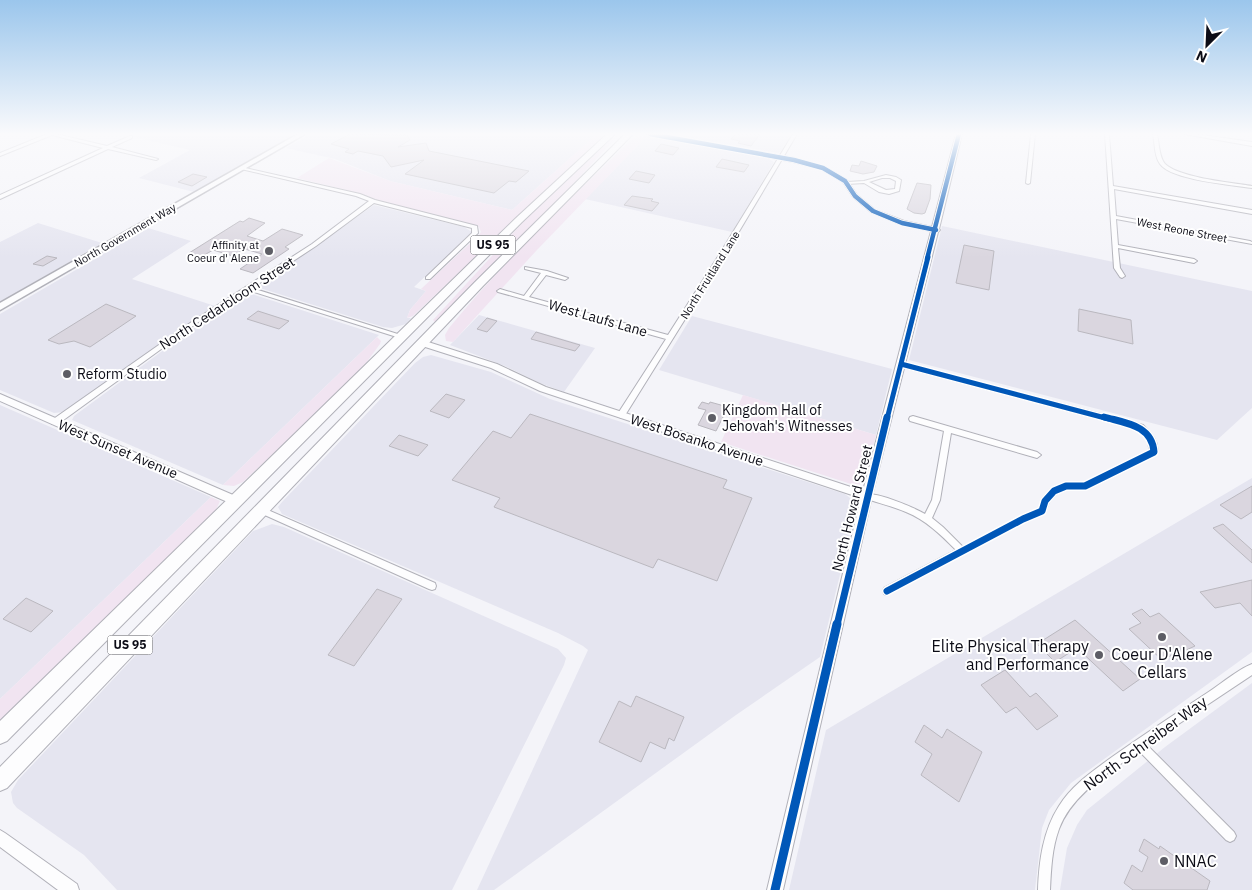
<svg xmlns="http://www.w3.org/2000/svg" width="1252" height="890" font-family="'IBM Plex Sans',sans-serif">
	<rect width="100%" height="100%" fill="#f4f4f9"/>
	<!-- built -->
	<path fill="#e5e5f0" d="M121 134H296L194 192 139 178 190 150Z
		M311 134H597L512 210 390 181 335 159 286 148Z
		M669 134H792L781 151 778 153Z
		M647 136 769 159 774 162 732 232 585 199Z
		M374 205 464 227 472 232 414 287 426 291 410 310 407 318H411L406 324 392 328 383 327 260 288V285Z
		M38 223 102 243 0 302V242Z
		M942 226 1252 291V408L1217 440 909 360Z
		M148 228 191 241 132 279 215 306 64 412 54 413 0 390V314Z
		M252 294 379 335 223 485 72 420 74 416 184 335 242 296Z
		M479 315 595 348 564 392 540 383 505 366 450 345Z
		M692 316 892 369 876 435 659 370Z
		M431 355 491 372 550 399 845 494 855 502V513L820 657 736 715 494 890H477L588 650 583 646 558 633 282 514 278 507 282 502 415 363 423 357Z
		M0 405 211 497 0 699Z
		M1252 478V652L1071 783 1049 810 1042 828 1035 890H789L826 730Z
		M272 524 284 527 558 649 566 658 564 665 452 890H117L84 855 17 808 13 803 11 792 18 780 253 531Z
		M1252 683V890H1060L1067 848 1077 825 1087 810 1165 747Z"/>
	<!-- green -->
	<path fill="#f1e4f1" d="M597 134 604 135 413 316 407 318 410 310 426 291 421 289 479 235 481 232 479 227 381 201 358 193 297 178 329 158 390 181 512 210Z
		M638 137H646L536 251 453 342 446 341 445 335 449 328C504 261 569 200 632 139Z
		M611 139 614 140 548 211 439 322H435L433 320 525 220Z
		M377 337 381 341 380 344 366 363 338 393 243 482 234 486 223 485Z
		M743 395 876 435 863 484 854 485 721 442Z
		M211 497 220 501 215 512 0 723V699Z"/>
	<!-- building -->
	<path fill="#dad6df" stroke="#bab8bf" d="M350 134 407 135 410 140 398 147 426 143 429 151 529 171 516 182 509 181 494 193 405 174 424 160 391 167 383 156 358 151 353 154 345 152 349 149 331 144Z
		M736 134H760L751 146 738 143 740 141 731 139Z
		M661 144 679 148 673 155 655 151Z
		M722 159 749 165 744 172 716 167Z
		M861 161 877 166 874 172 863 174 850 171 852 165 859 166Z
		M636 171 655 175 649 183 629 179Z
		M193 174 207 177 192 186 178 182Z
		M917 183 931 185 930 199 925 213 922 214 914 213 907 209Z
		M632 196 653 199 651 201 659 203 652 211 624 205Z
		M249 218 265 223 247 236 263 241 282 229 303 235 285 247 289 249 253 273 240 269 262 254 245 249 233 256 213 250 201 257 189 253 240 221 243 222Z
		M964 245 994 251 989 290 956 283Z
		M47 256 57 258 43 266 33 264Z
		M106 304 136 316 90 347 74 341 59 344 48 340Z
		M1079 309 1131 320 1133 344 1078 331Z
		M258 311 289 321 279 329 247 319Z
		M487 318 497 321 487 332 477 329Z
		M536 332 580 345 575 351 531 339Z
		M446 394 465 400 449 418 430 411Z
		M702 402 709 404 710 402 728 407 716 431 698 425 706 410 698 408Z
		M530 414 727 480 723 488 752 498 717 581 658 559 653 568 494 507 500 498 452 480 493 431 511 438Z
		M399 435 428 445 418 456 389 446Z
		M1252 486V512L1241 519 1220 505Z
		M1223 524 1252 550V563L1213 528Z
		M1252 580V616L1240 603 1215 608 1200 592Z
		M377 589 402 599 354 666 328 655Z
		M26 598 53 611 31 632 3 619Z
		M1142 609 1150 617 1159 613 1195 646 1184 651 1188 655 1177 660 1172 655 1162 660 1129 629 1141 623 1132 614Z
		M1075 620 1140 679 1123 691 1077 648 1055 662 1037 644Z
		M1005 670 1030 697 1036 693 1058 716 1037 730 1016 707 1006 713 981 685Z
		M636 696 684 717 674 741 669 738 665 749 650 742 641 762 599 742 619 701 631 707Z
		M924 725 942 738 947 729 982 752 959 802 921 775 932 754 915 742Z
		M1144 839 1159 849 1160 846 1210 881 1207 890H1133L1124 883 1132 865 1142 872 1148 857 1139 851Z"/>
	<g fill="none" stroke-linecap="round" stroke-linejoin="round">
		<defs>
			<path id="street" d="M47 134H56L107 146 130 136H132V138L112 147 158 159 156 160 108 149 0 199V195L103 148 52 135 0 156V153Z
				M793 134H797L725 255 624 417 621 418 617 415 666 339 498 292 497 291 500 289 524 296 541 273 525 269V267L547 271 568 278 565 280 546 275 529 297 668 335 719 255Z
				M1031 134H1035L1030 183 1028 184 1026 183Z
				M1105 134H1109L1113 186 1252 210V214L1114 189 1116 216 1250 241 1252 242V244L1116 219 1118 245 1194 259 1197 261 1194 263 1118 248 1120 268 1125 276 1122 278 1120 277 1114 268Z
				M1153 134H1157C1159 143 1159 153 1163 161 1171 177 1234 183 1252 186V188C1232 185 1171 180 1160 164 1154 156 1155 143 1153 134Z
				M241 167 360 194 375 200 477 226 478 233 430 279H426V277L472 233V228L374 203 316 246 252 288 404 336 405 337 404 338H400L248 290 197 323 58 424H52L51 422 52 420 193 321 312 244 369 201 356 196 241 169Z
				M886 175 896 177 901 180 899 191 889 194 879 192 864 183 847 184 845 183 847 182 864 181ZM882 178H890L896 181 895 189 886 190 869 182Z
				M899 362H901L1143 425C1151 433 1160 442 1157 454L1088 488 1067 489 1057 493 1049 502 1045 513 1026 521 887 595 884 594 883 591 884 588 956 550C941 535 926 520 906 512 892 506 878 503 864 498L863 496 864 494C877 492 913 507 925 514L932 500 944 431 910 421 909 419 910 417 913 416 1037 452 1041 455 1037 458 951 433 940 500 932 518 943 527 963 547 1020 517 1039 509 1042 499 1051 489 1066 483H1084L1150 451 1147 439 1138 429 899 366 898 364Z
				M261 507 435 583 436 586 435 589 432 590 429 589 258 512 257 510 258 508Z
				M1252 664V675L1147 745 1234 832 1236 836 1234 840 1230 842 1226 840 1139 751C1110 772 1072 794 1059 829 1052 848 1051 869 1050 890H1038C1039 861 1043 831 1059 806 1072 785 1093 771 1112 757 1143 735 1175 714 1207 693 1221 684 1237 670 1252 664Z"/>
			<path id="secondary" d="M647 134H657L794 158 825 167 847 180 857 195 875 210 904 221 932 227 956 134H962L939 229 940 230 938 232 872 496 783 890H767L861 498 540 391 491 368 419 345 418 343 422 340 425 341 497 364 546 387 863 491 931 231 900 224 871 212 853 197 843 182 821 169 793 162Z
				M1184 134H1195L1252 142V146Z
				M0 394 240 498 241 501 240 504H232L0 401Z
				M0 830 5 833 77 884 79 890H58L0 847Z"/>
			<path id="primary" d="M298 134H305L0 310V303Z"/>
			<path id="highway" d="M607 134H615L522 222 7 741 0 744V721L516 218Z
				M625 134H633L483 286 7 788 0 791V767L475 282Z"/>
		</defs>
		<!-- street casing -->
		<use href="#street" stroke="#b1b1b9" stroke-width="2"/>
		<!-- secondary casing -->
		<use href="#secondary" stroke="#b1b1b9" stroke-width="2"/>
		<!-- primary casing -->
		<use href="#primary" stroke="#b1b1b9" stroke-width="3"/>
		<!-- highway casing -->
		<use href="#highway" stroke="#b1b1b9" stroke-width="2"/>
		<!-- street -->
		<use href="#street" fill="#fdfdfe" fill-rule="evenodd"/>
		<!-- secondary -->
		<use href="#secondary" fill="#fdfdfe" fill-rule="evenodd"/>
		<!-- primary -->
		<use href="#primary" fill="#fdfdfe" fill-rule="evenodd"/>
		<!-- highway -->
		<use href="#highway" fill="#fdfdfe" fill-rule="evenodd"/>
		<defs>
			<path id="cycleway-far3" d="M650 134 794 160 823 168 845 181 855 196 873 211 902 223 936 230
				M927 259 959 134"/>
			<path id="cycleway-far2" d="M901 364 1109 419
				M887 419 928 257"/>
			<path id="cycleway-far1" d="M887 591 1023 519 1042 511 1045 501 1054 491 1066 486H1085L1154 452C1152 425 1125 423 1104 417
				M837 625 887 417"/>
			<path id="cycleway" d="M775 890 837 624"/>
		</defs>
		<!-- cycleway-far3 casing -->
		<use href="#cycleway-far3" stroke="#fff" stroke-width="6"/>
		<!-- cycleway-far2 casing -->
		<use href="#cycleway-far2" stroke="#fff" stroke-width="8"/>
		<!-- cycleway-far1 casing -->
		<use href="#cycleway-far1" stroke="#fff" stroke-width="10"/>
		<!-- cycleway casing -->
		<use href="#cycleway" stroke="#fff" stroke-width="12"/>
		<!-- cycleway-far3 -->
		<use href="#cycleway-far3" stroke="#0057b8" stroke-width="4.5"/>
		<!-- cycleway-far2 -->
		<use href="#cycleway-far2" stroke="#0057b8" stroke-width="5"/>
		<!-- cycleway-far1 -->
		<use href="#cycleway-far1" stroke="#0057b8" stroke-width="7"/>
		<!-- cycleway -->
		<use href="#cycleway" stroke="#0057b8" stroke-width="9"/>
	</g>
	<!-- sky -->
	<linearGradient id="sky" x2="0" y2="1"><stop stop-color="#9bc6ec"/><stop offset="0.52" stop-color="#fafafc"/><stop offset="1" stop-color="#fafafc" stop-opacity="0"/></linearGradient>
	<rect width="1252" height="258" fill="url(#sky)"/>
	<!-- markers -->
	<g fill="#5d5d65" stroke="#fff" stroke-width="2">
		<circle cx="269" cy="251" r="5"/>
		<circle cx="67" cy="374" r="5"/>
		<circle cx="712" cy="418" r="5"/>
		<circle cx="1162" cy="637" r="5"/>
		<circle cx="1099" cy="655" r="5"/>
		<circle cx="1164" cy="861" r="5"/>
	</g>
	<g text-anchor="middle" stroke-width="4" stroke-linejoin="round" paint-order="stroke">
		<!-- far-street labels -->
		<g font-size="11" fill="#0c0c16" stroke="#fff">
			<text transform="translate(1182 230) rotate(11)" y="4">West Reone Street</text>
			<text transform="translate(125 235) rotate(-30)" y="4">North Government Way</text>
			<text transform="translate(710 275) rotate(-58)" y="4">North Fruitland Lane</text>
		</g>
		<!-- far-poi labels -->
		<g font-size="11" fill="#0c0c16" stroke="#fff" text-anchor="end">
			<text x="259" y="249">Affinity at<tspan x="259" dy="13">Coeur d' Alene</tspan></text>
		</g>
		<!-- shield labels -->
		<g fill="#fff" stroke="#55555c" stroke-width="1">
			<rect x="470.5" y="235.5" width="45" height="19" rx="4"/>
			<rect x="107.5" y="635.5" width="45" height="19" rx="4"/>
		</g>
		<g font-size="12" font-weight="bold" fill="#0c0c16">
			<text x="493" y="249">US 95</text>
			<text x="130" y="649">US 95</text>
		</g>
		<!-- street labels -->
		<g font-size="14" fill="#0c0c16" stroke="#fff">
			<text transform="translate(227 303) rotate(-33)" y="5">North Cedarbloom Street</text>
			<text transform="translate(598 318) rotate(16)" y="5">West Laufs Lane</text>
			<text transform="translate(697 440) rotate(18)" y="5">West Bosanko Avenue</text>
			<text transform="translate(118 449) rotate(23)" y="5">West Sunset Avenue</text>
			<text transform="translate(852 508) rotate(-76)" y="5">North Howard Street</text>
		</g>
		<!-- poi labels -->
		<g font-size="14" fill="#0c0c16" stroke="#fff" text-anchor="start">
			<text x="77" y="379">Reform Studio</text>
			<text x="722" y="415">Kingdom Hall of<tspan x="722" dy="16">Jehovah's Witnesses</tspan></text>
		</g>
		<!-- near-poi labels -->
		<g font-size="16" fill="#0c0c16" stroke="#fff" text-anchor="end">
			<text x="1089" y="652">Elite Physical Therapy<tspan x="1089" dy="18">and Performance</tspan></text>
			<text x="1162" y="660" text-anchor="middle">Coeur D'Alene<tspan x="1162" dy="18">Cellars</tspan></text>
			<text x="1174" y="867" text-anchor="start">NNAC</text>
		</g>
		<!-- near-street labels -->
		<g font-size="16" fill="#0c0c16" stroke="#fff">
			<text transform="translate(1145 743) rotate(-36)" y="6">North Schreiber Way</text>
		</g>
	</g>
	<!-- north arrow -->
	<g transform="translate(1207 45) rotate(204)" stroke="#ffffff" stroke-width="4" paint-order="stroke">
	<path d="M0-4L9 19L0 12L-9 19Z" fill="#0c0c16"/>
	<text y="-8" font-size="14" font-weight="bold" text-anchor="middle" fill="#0c0c16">N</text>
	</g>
</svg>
